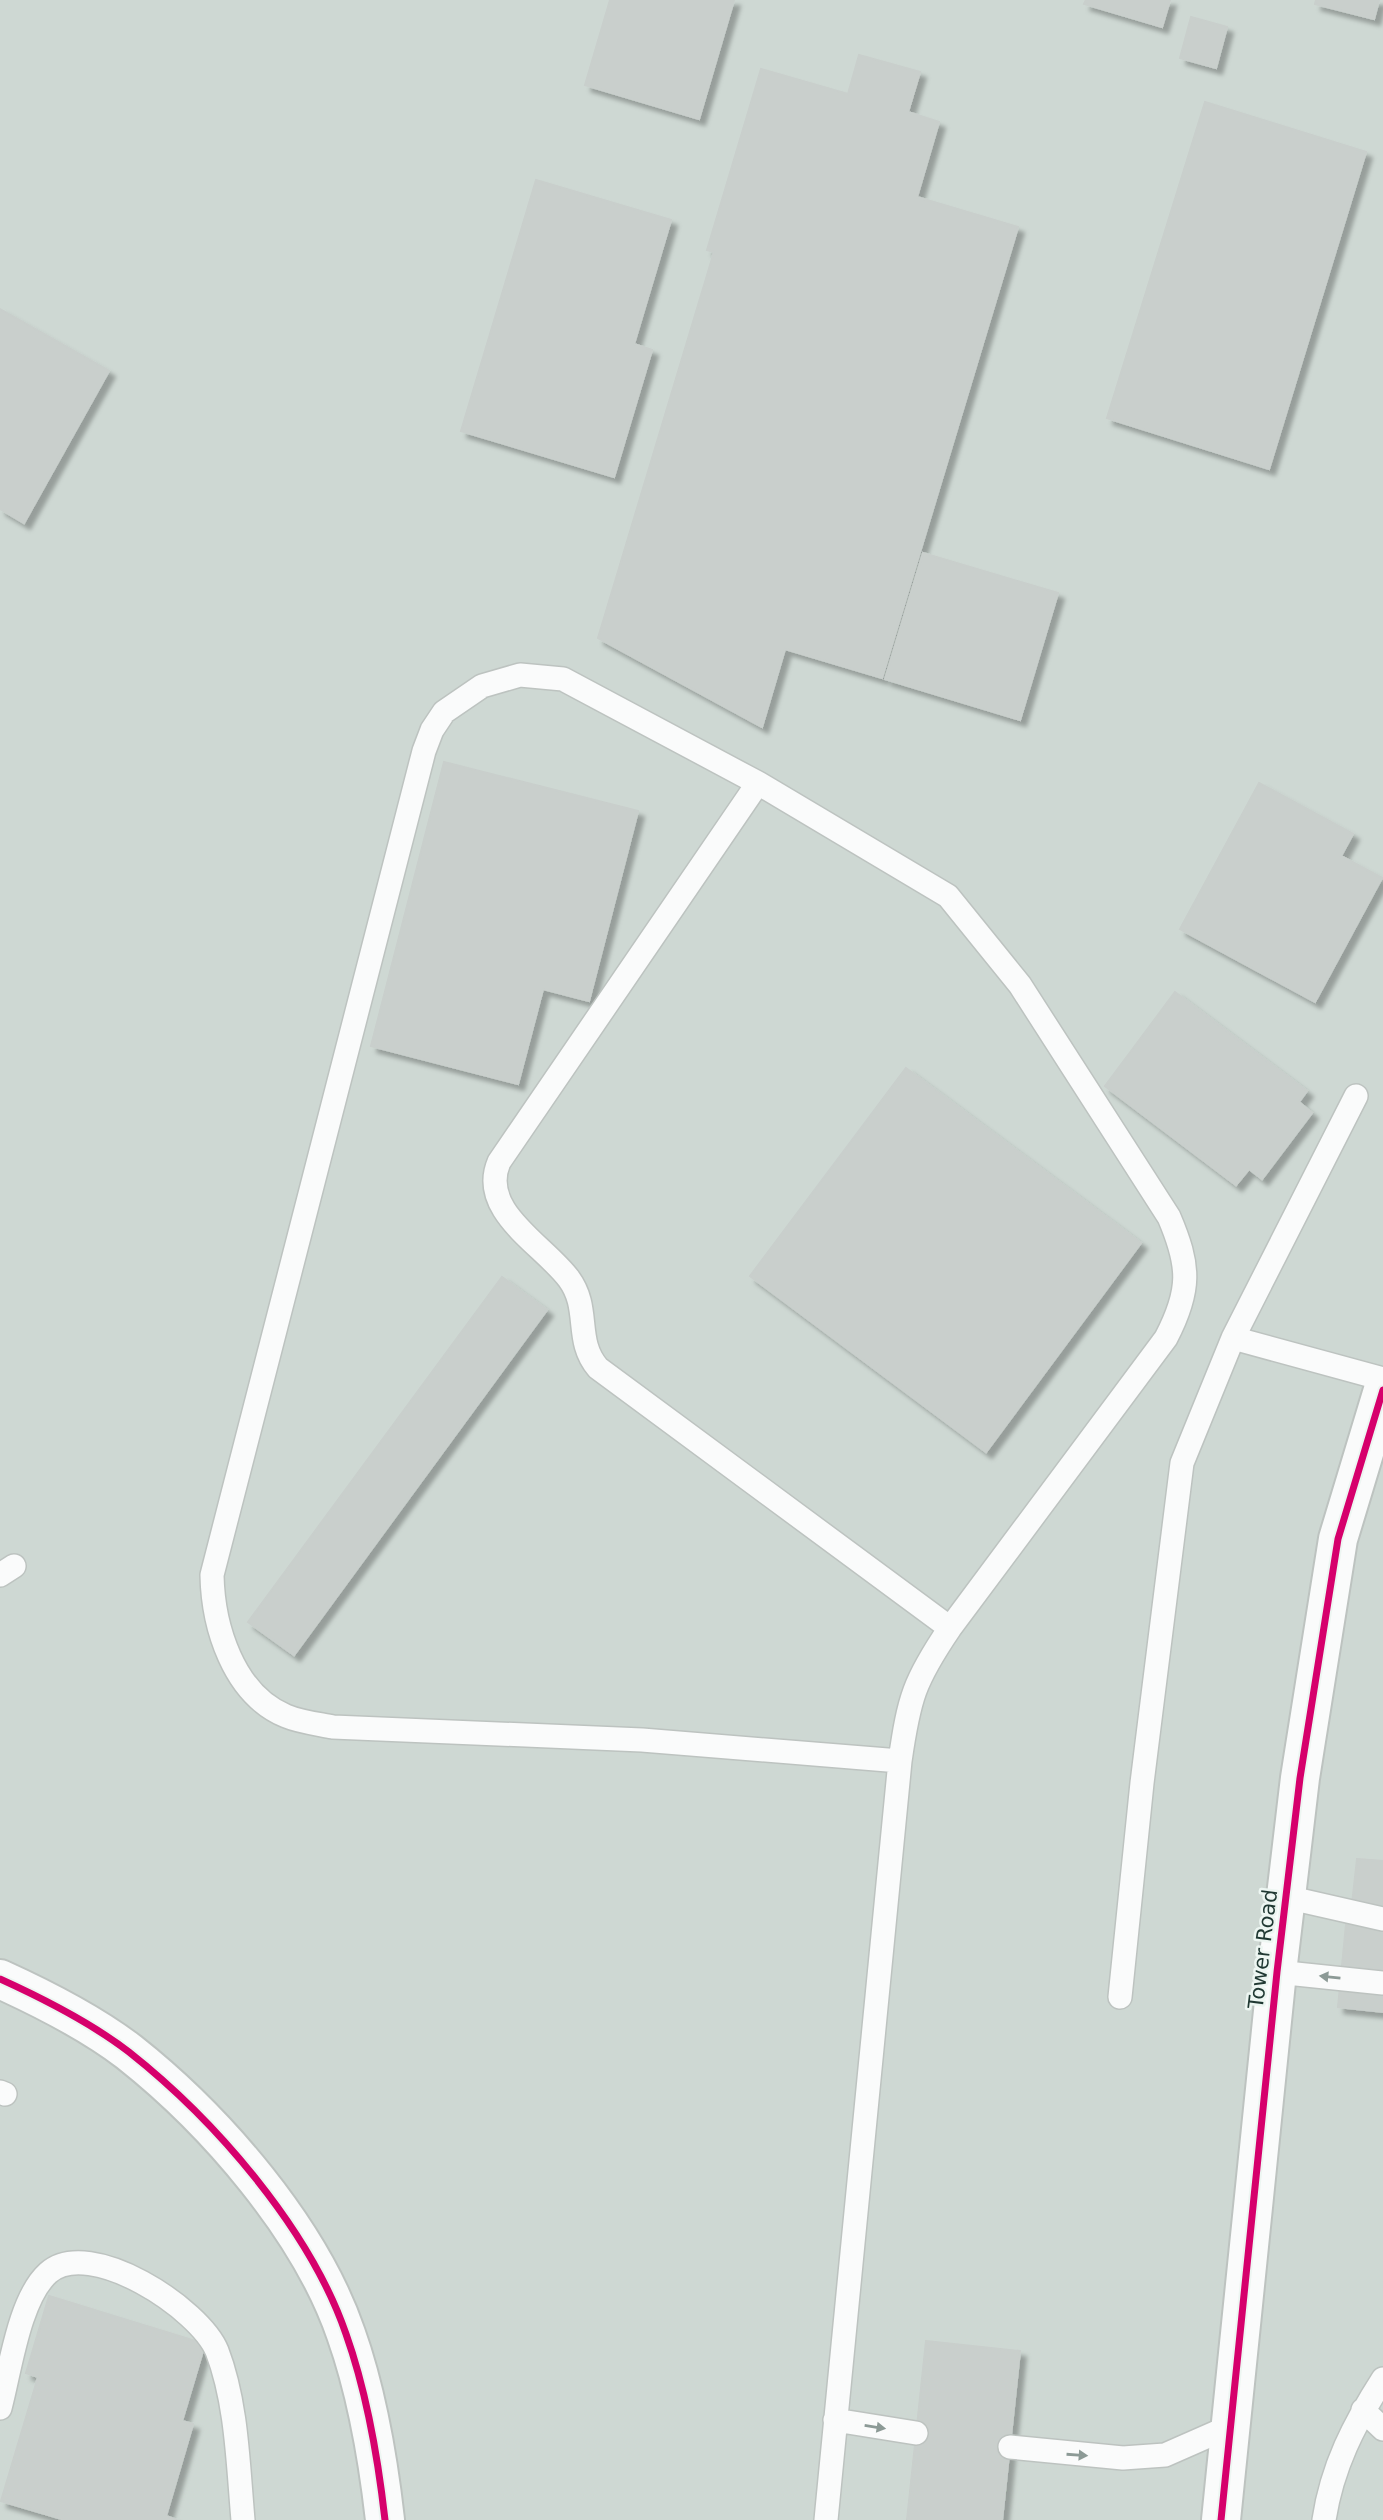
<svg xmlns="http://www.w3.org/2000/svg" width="1383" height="2520" font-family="'DejaVu Sans',sans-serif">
	<defs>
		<filter id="shadow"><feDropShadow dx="6" dy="6" stdDeviation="2" flood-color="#0004"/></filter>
	</defs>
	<rect width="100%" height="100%" fill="#e0e6e3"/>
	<!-- built -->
	<path fill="#ced8d3" d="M0 0H1383V2520H0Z"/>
	<!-- building -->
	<path fill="#c9cfcc" stroke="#c9cfcc" stroke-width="2" filter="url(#shadow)" d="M610 0H734L699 119 585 85Z
		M1086 0H1170L1162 27 1084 4Z
		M1316 0H1379L1374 19 1315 4Z
		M1191 17 1227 27 1216 68 1180 58Z
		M859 55 920 72 908 112 939 122 917 197 1018 227 882 678 785 649 762 727 598 638 714 252 707 250 761 69 848 94Z
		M1205 102 1366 152 1269 469 1107 418Z
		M536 180 671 220 634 344 652 350 614 477 461 431Z
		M0 309 109 371 24 523 0 509Z
		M923 553 1058 593 1020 720 885 679Z
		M444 762 638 811 589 1001 543 989 518 1084 371 1046Z
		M1259 783 1353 834 1341 856 1382 878 1315 1002 1180 929Z
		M1175 992 1307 1091 1299 1102 1312 1113 1262 1179 1249 1169 1236 1185 1105 1086Z
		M906 1068 1141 1243 986 1452 750 1276Z
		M502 1277 547 1310 294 1655 248 1622Z
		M1357 1859 1383 1861V2012L1338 2007 1348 1904H1352Z
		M49 2296 205 2344 182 2421 193 2424 166 2516 177 2520H65L1 2501 38 2377 26 2373Z
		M926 2341 1020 2351 1002 2520H907Z"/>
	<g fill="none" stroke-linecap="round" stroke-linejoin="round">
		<defs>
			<path id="lane" d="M758 783 499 1162C478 1211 544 1245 569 1279 591 1309 574 1340 598 1368L950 1628
				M1233 1338 1383 1379
				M0 1575 14 1566
				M1286 1897 1383 1919
				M1277 1972 1383 1983
				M1120 1997 1142 1783 1182 1463 1233 1338 1356 1096
				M0 2092 5 2094
				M0 2408C10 2371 19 2299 48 2273 90 2236 200 2309 217 2351 237 2403 238 2465 243 2520
				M1363 2410 1383 2429
				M835 2420 916 2433
				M1010 2447 1123 2458 1165 2455 1231 2426
				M826 2520 900 1761C909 1698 914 1681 950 1628L1166 1338C1191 1290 1190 1266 1169 1217L1020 985 948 896 758 783 563 679 520 675 482 686 444 712 432 730 424 751 212 1575C213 1626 233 1694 286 1716 300 1722 318 1724 333 1727L642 1740 900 1761
				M1324 2520C1332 2467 1354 2424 1383 2379"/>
			<path id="street" d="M0 1979C44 1999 90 2022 129 2052 215 2120 310 2229 346 2334 367 2393 378 2458 385 2520
				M1221 2520 1277 1972 1300 1778 1338 1539 1383 1390"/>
		</defs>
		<!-- lane casing -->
		<use href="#lane" stroke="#bdc3c0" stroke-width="26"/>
		<!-- street casing -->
		<use href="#street" stroke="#bdc3c0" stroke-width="42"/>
		<!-- lane -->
		<use href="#lane" stroke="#fafbfb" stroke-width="23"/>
		<!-- street -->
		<use href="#street" stroke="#fafbfb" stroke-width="38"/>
		<defs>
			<path id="cycleway" d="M0 1979C44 1999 90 2022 129 2052 215 2120 310 2229 346 2334 367 2393 378 2458 385 2520
				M1221 2520 1277 1972 1300 1778 1338 1539 1383 1390"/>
		</defs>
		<!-- cycleway casing -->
		<use href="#cycleway" stroke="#edf6f2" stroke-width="11"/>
		<!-- cycleway -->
		<use href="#cycleway" stroke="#d6006c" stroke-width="7"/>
	</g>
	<!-- one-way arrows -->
	<defs><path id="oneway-solid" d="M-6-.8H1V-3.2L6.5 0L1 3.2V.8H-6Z" transform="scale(1.75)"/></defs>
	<g fill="#8c9a96">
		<use href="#oneway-solid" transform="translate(1330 1977) rotate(-174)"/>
		<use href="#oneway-solid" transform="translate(875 2427) rotate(9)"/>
		<use href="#oneway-solid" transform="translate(1077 2455) rotate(4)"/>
	</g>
	<g text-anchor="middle" stroke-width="5" stroke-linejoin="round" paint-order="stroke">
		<!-- street labels -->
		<g font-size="21" fill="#1f3832" stroke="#edf6f2">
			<text transform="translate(1263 1949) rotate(-83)" y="7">Tower Road</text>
		</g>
	</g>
</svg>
